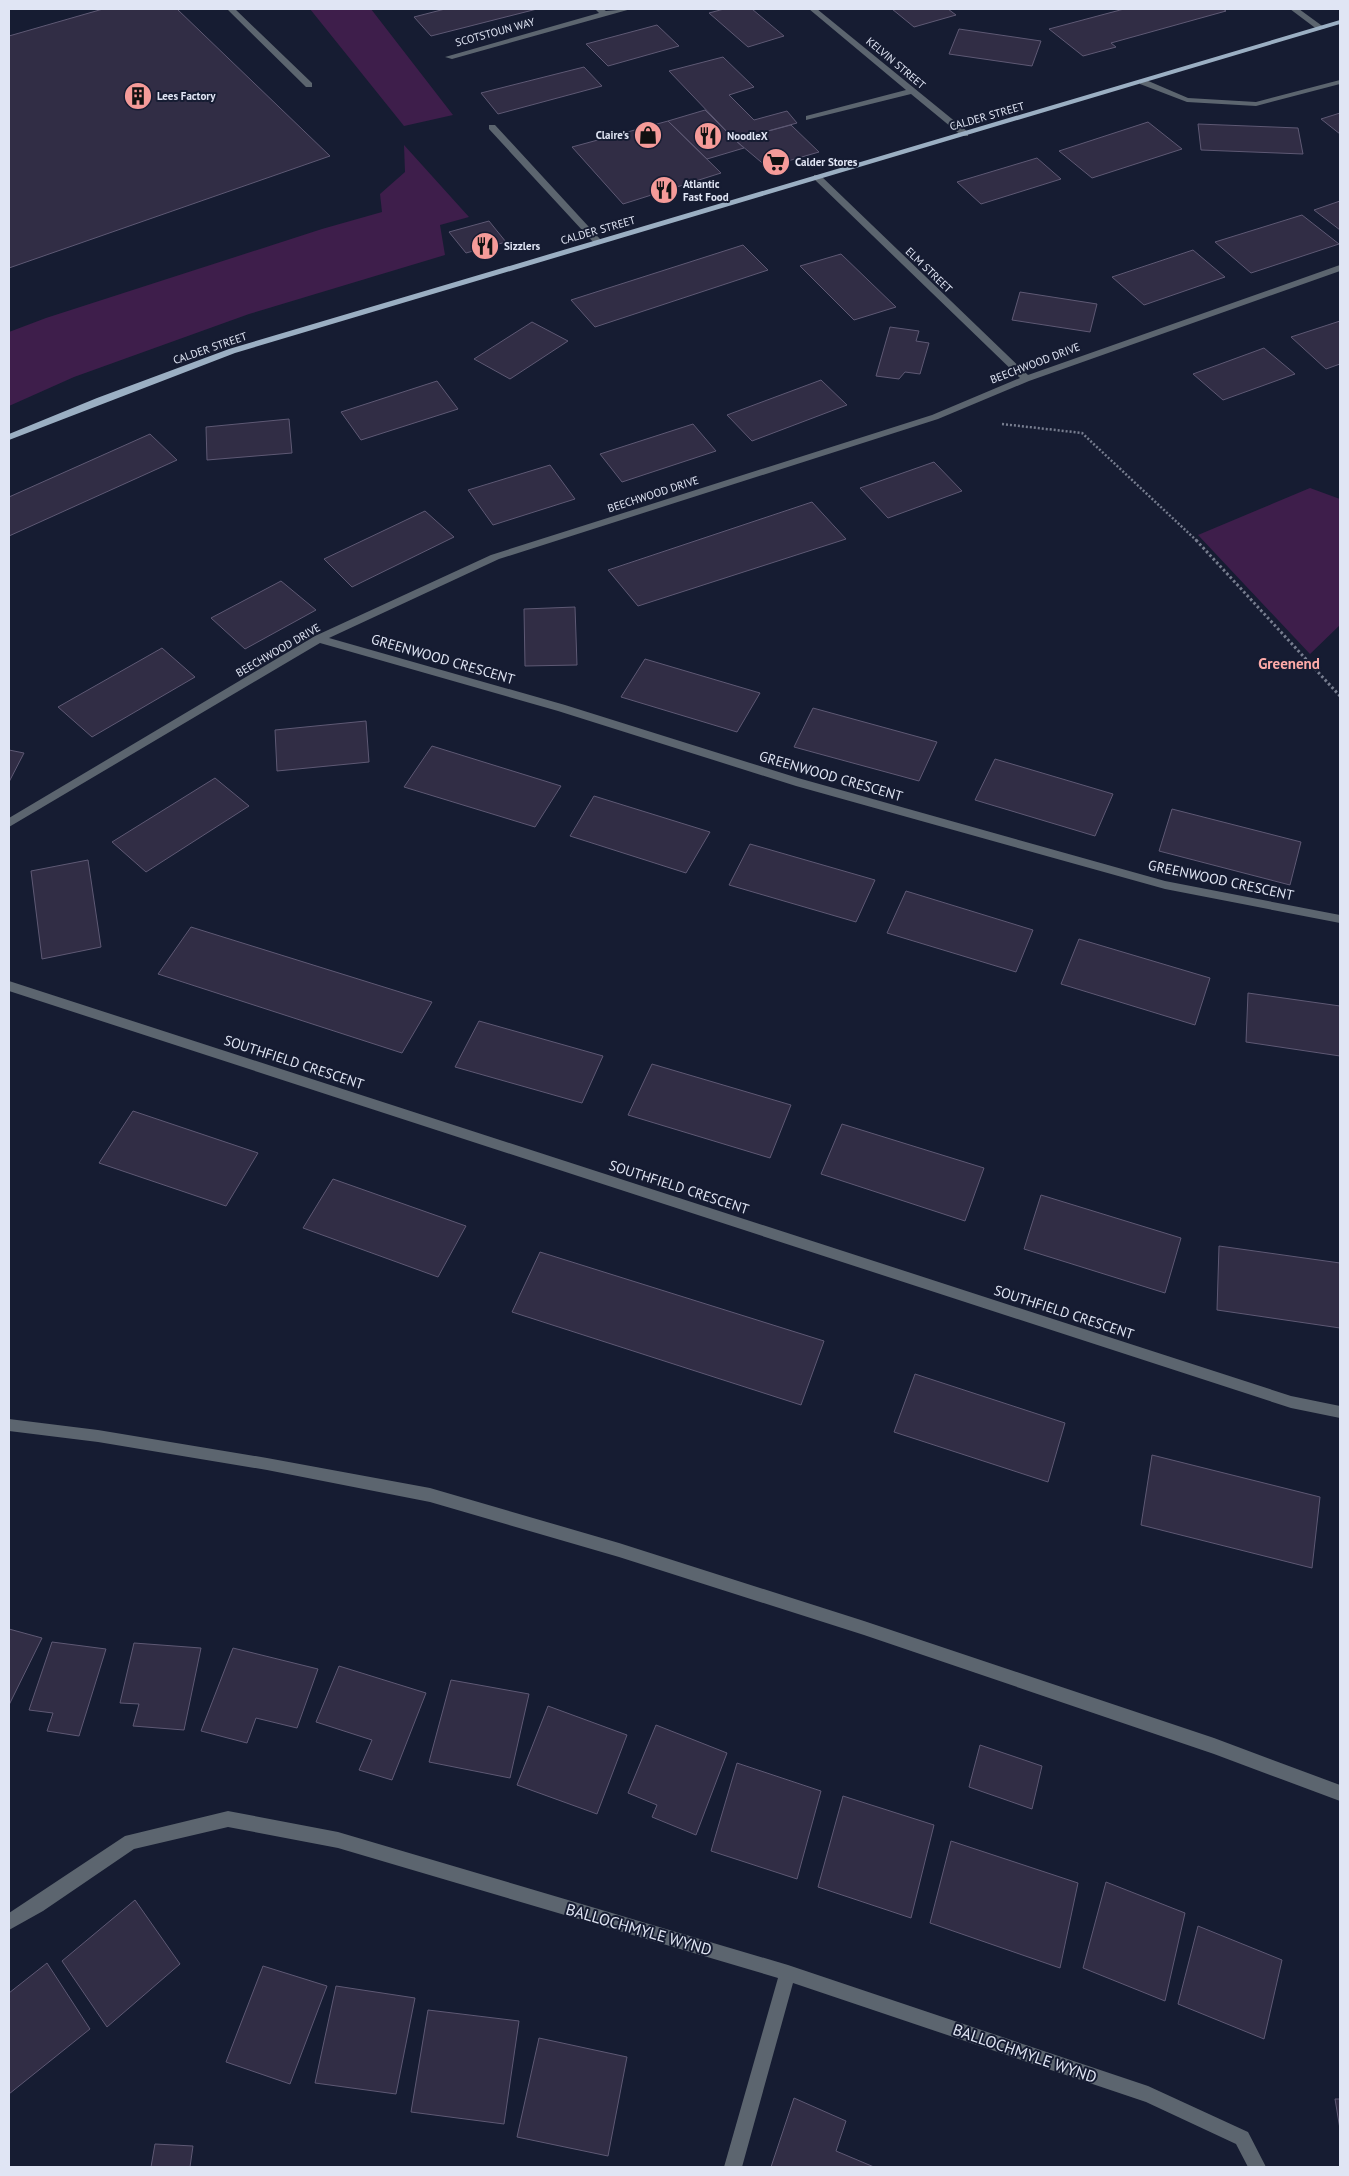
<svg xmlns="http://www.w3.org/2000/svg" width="1349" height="2176" font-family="'PT Sans',sans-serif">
	<rect width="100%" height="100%" fill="#161c32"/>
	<!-- green -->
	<path fill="#3e1e4b" d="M310 9H371L453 115 404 126Z
		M404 145 469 217 440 225 445 255 249 314 74 377 9 406V332L46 318 322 229 382 212 380 194 405 172Z
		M1310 488 1340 499V625L1310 654 1198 535Z"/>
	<!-- building -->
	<path fill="#312d45" stroke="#5e5974" d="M103 9H177L330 156 9 268V36Z
		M445 9H537L431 36 414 17Z
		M724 9H752L784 36 748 47 709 13Z
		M892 9H948L956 15 914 27Z
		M1124 9H1223L1226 11 1111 43 1116 47 1083 56 1049 29Z
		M657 25 679 46 608 66 586 44Z
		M959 29 1041 41 1032 66 949 54Z
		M723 57 754 87 729 95 754 120 787 111 797 123 735 140 669 71Z
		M584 67 602 86 498 114 481 93Z
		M705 110 735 140 744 148 707 159 668 121Z
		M1340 113V134L1321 119Z
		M668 121 721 173 623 204 572 147Z
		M1148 122 1182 149 1092 178 1059 151Z
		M1198 124 1298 128 1303 154 1201 150Z
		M791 125 819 152 767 167 735 140Z
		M1037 158 1061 179 981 204 957 182Z
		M1340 201V230L1314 210Z
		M1302 215 1339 244 1251 273 1215 242Z
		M489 221 506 242 466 253 449 232Z
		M743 245 768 270 595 327 571 300Z
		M1193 250 1225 277 1144 305 1112 277Z
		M841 254 896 307 854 320 800 266Z
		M1020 292 1097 304 1090 332 1012 320Z
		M1340 321V364L1326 369 1291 337Z
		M532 322 568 341 510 379 474 359Z
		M890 327 919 331 916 341 929 343 920 374 905 372 899 379 876 376Z
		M1264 348 1295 374 1223 400 1193 374Z
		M821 380 847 405 752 441 727 415Z
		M437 381 458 409 361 440 341 412Z
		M289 419 292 453 207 460 206 427Z
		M693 424 716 451 622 482 600 454Z
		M150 434 177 460 9 536V497Z
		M934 462 962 491 888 518 860 488Z
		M550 465 575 499 493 525 468 490Z
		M812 502 846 539 638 606 608 570Z
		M425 511 454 537 352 587 324 559Z
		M281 581 316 610 245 649 211 618Z
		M575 607 577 665 525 666 524 609Z
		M162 648 195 677 92 737 58 707Z
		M645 659 760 693 737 732 621 697Z
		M813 708 937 742 919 781 794 747Z
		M366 721 369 762 277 771 275 730Z
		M432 746 561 786 535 827 404 787Z
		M9 750 24 753 9 782Z
		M995 759 1113 794 1095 836 975 800Z
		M215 778 249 806 146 872 112 842Z
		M594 796 710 832 686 873 570 836Z
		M1172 809 1301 842 1290 885 1159 851Z
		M750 844 875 880 856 922 729 885Z
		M88 860 101 947 42 959 31 871Z
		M906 891 1033 930 1016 972 887 933Z
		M191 927 432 1002 402 1053 158 974Z
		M1079 939 1210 978 1195 1025 1061 984Z
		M1248 993 1340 1006V1056L1246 1042Z
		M479 1021 603 1056 582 1103 455 1067Z
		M652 1064 791 1105 770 1158 628 1115Z
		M133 1111 258 1153 226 1206 99 1163Z
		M842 1124 984 1168 965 1221 821 1174Z
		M333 1179 466 1226 438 1277 303 1228Z
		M1041 1195 1181 1238 1165 1293 1024 1249Z
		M1219 1246 1340 1263V1328L1217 1310Z
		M540 1252 824 1341 801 1405 512 1312Z
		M915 1374 1065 1423 1048 1482 894 1432Z
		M1152 1455 1320 1497 1312 1568 1141 1525Z
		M9 1629 42 1638 9 1705Z
		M52 1642 106 1649 79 1736 47 1731 53 1713 29 1710Z
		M134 1643 201 1648 184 1730 133 1726 139 1704 120 1703Z
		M233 1648 318 1669 297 1728 256 1718 247 1743 201 1731Z
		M339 1666 426 1693 392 1780 359 1770 372 1740 316 1722Z
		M451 1680 529 1694 510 1778 429 1762Z
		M548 1706 627 1735 597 1814 517 1785Z
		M656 1725 727 1753 696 1835 652 1817 657 1805 628 1793Z
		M980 1745 1042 1766 1032 1809 969 1787Z
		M737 1763 821 1791 797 1879 711 1851Z
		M843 1796 934 1825 911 1918 818 1887Z
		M951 1841 1078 1883 1060 1968 930 1923Z
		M1106 1882 1185 1913 1165 2001 1083 1968Z
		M135 1900 180 1964 107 2027 62 1961Z
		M1198 1926 1282 1960 1264 2039 1178 2004Z
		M47 1963 90 2029 9 2094V1993Z
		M263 1966 327 1986 290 2084 226 2062Z
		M336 1986 415 1998 396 2094 315 2083Z
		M428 2010 519 2021 504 2124 411 2112Z
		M539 2038 627 2057 608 2156 517 2137Z
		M794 2098 846 2121 836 2151 874 2167H771Z
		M1335 2099H1340V2129Z
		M155 2144 193 2146 190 2167H151Z"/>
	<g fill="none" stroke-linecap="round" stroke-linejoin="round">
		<!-- path-far1 -->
		<path stroke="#777d8f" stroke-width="2.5" stroke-dasharray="2 2" stroke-linecap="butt" d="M1002 424 1082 433 1197 541"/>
		<!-- path -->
		<path stroke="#777d8f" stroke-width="3" stroke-dasharray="2.5 2.5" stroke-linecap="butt" d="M1196 540 1340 696"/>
		<!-- minor -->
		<path fill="#5c656f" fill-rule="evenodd" d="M227 9H235L312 83V87H306Z
			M595 9H603L606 11 631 9 452 59 445 57 599 13Z
			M809 9H817L968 132V136H962L911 94 806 120V116L906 90Z
			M1290 9H1299L1325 28 1318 30Z
			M1140 80H1146L1188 98 1256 102 1340 80V84L1256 106 1187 102 1140 84Z
			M489 125H495L600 239V243H594L489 129Z
			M814 175H820L1028 375 1337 266 1340 265V271L1029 381 938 419 499 559 329 638 565 705 798 778 1165 881 1340 915V923L1165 889 796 786 558 711 320 643 9 827V818L315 636 491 555 932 415 1020 378 814 179Z
			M9 981 1291 1396 1340 1406V1418L1291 1408 9 991Z
			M9 1419 98 1430 267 1458 430 1488 619 1543 864 1621 1214 1738 1340 1785V1801L1214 1754 864 1635 619 1557 430 1502 267 1470 98 1442 9 1431Z
			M228 1811 338 1832 788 1965 1148 2086 1248 2132 1266 2167H1248L1236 2144 1146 2102 793 1983 742 2167H724L778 1978 338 1848 228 1827 134 1849 43 1911 9 1930V1913L125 1836Z"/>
		<!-- major -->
		<path fill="#9bafc3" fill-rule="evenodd" d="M1340 20V24L235 353 9 440V434L97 398 229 349Z"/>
	</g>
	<!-- icons -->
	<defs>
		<symbol id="building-disc" viewBox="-11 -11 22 22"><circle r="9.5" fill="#f59b99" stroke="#161c32"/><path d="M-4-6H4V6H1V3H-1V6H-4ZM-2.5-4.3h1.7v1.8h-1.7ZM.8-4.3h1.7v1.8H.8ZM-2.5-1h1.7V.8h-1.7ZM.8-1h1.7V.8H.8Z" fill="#111"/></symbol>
		<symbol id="shop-disc" viewBox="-11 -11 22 22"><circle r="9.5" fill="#f59b99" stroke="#161c32"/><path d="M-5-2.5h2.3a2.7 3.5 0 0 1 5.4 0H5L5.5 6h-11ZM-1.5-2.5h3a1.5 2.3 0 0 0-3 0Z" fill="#111"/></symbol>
		<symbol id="restaurant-disc" viewBox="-11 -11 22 22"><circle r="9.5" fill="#f59b99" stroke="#161c32"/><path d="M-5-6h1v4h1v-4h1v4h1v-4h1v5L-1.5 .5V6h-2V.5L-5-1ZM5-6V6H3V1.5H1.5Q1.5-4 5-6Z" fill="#111"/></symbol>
		<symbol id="supermarket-disc" viewBox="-11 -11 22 22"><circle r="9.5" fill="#f59b99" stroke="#161c32"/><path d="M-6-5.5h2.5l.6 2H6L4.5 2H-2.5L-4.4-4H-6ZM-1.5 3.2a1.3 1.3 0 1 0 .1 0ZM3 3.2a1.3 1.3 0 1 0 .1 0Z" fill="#111"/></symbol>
	</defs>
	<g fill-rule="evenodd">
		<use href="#building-disc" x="122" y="80" width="32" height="32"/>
		<use href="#shop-disc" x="632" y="119" width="32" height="32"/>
		<use href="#restaurant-disc" x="692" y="120" width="32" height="32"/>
		<use href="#supermarket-disc" x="760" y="146" width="32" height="32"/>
		<use href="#restaurant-disc" x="648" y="174" width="32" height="32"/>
		<use href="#restaurant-disc" x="469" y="230" width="32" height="32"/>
	</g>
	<g text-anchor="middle" stroke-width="4" stroke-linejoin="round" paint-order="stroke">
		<!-- far-street labels -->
		<g font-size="11" fill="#e0e5f4" stroke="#161c32">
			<text transform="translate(495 32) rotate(-15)" y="4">SCOTSTOUN WAY</text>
			<text transform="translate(896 63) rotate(40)" y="4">KELVIN STREET</text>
			<text transform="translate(987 116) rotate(-16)" y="4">CALDER STREET</text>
			<text transform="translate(598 230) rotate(-16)" y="4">CALDER STREET</text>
			<text transform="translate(929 270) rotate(44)" y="4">ELM STREET</text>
			<text transform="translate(210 348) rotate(-19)" y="4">CALDER STREET</text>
			<text transform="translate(1035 363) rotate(-21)" y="4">BEECHWOOD DRIVE</text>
			<text transform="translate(653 494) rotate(-18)" y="4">BEECHWOOD DRIVE</text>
			<text transform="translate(278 650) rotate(-30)" y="4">BEECHWOOD DRIVE</text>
		</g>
		<!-- far-poi labels -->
		<g font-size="11" font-weight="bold" fill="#e0e5f4" stroke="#161c32" text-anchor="start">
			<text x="157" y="100">Lees Factory</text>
			<text x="629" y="139" text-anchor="end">Claire's</text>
			<text x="727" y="140">NoodleX</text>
			<text x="795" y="166">Calder Stores</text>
			<text x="683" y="188">Atlantic<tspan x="683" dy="13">Fast Food</tspan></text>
			<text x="504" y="250">Sizzlers</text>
		</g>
		<!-- street labels -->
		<g font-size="14" fill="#e0e5f4" stroke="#161c32">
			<text transform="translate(443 659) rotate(16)" y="5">GREENWOOD CRESCENT</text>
			<text transform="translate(831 776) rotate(16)" y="5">GREENWOOD CRESCENT</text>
			<text transform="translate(1221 880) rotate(12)" y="5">GREENWOOD CRESCENT</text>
			<text transform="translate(294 1062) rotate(18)" y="5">SOUTHFIELD CRESCENT</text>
			<text transform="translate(679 1187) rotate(18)" y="5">SOUTHFIELD CRESCENT</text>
			<text transform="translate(1064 1312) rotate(18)" y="5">SOUTHFIELD CRESCENT</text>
		</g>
		<!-- neighbourhood labels -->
		<g font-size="15" font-weight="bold" fill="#feaaa8" stroke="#161c32">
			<text x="1289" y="669">Greenend</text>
		</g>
		<!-- near-street labels -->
		<g font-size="16" fill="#e0e5f4" stroke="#161c32">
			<text transform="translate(639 1929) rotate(16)" y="6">BALLOCHMYLE WYND</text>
			<text transform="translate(1025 2053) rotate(19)" y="6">BALLOCHMYLE WYND</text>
		</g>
	</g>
	<!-- border -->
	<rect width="1349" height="2176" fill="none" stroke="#e0e5f4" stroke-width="20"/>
</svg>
